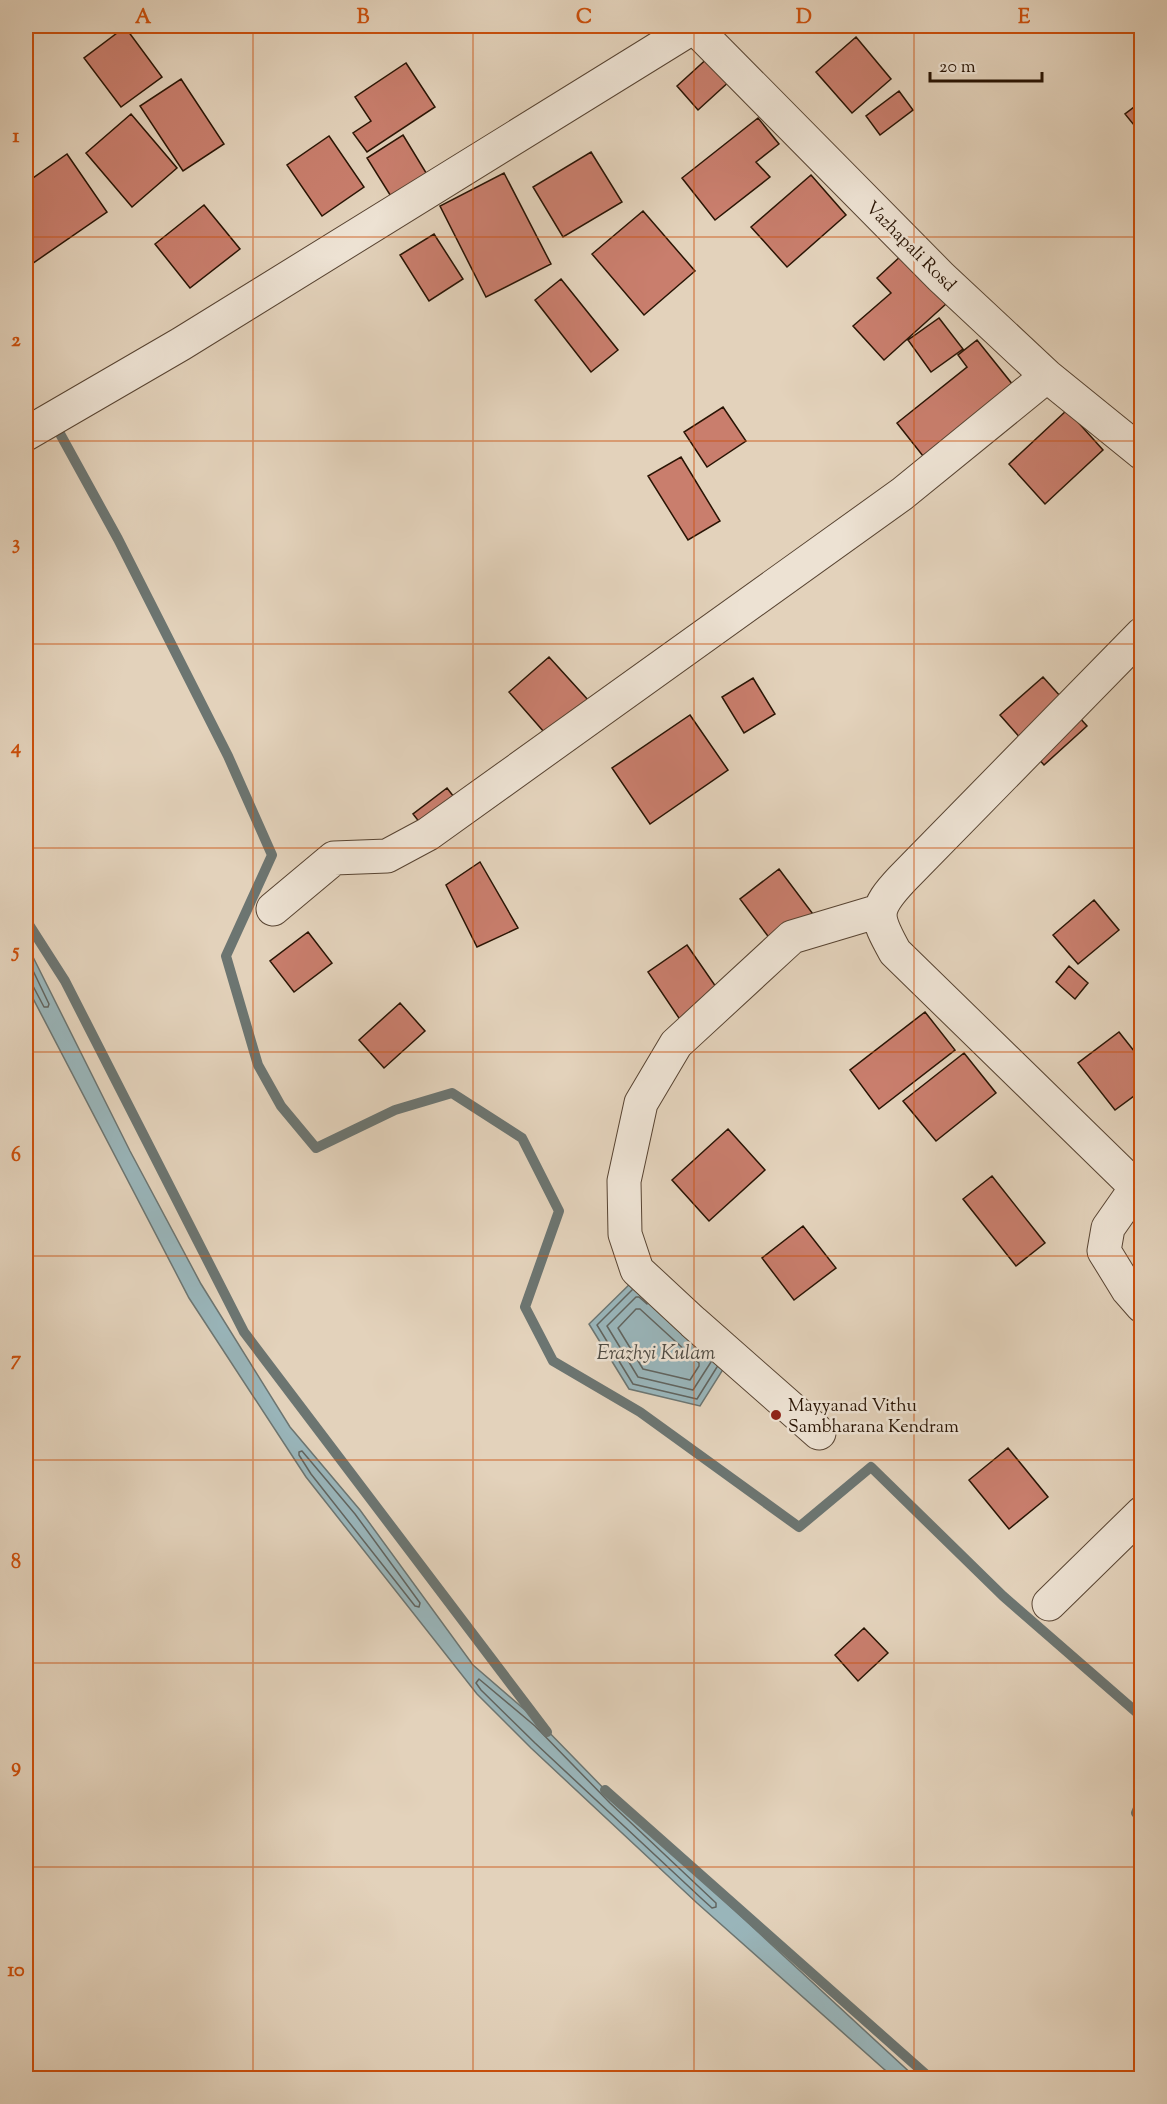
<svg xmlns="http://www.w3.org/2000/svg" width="1167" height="2104" font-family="'Sorts Mill Goudy',serif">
	<rect width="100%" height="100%" fill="#e3d2bb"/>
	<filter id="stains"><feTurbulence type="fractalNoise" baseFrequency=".00333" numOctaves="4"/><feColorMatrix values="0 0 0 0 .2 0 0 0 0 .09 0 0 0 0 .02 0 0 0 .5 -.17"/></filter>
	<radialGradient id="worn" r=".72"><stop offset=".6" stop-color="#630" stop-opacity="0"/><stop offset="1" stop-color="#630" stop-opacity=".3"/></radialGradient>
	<!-- water -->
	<path fill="#99b5ba" stroke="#6c7571" stroke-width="1.5" d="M26 943 130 1151 201 1284 290 1427 360 1510 473 1665 539 1722 614 1799 916 2078H894L697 1903 531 1748 477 1694 306 1477 189 1298 26 985Z
		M637 1277 729 1360 700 1406 629 1389 589 1324Z"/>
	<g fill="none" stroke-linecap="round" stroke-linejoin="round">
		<!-- shore -->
		<path stroke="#61645f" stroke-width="1.5" d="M26 956 49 1004 48 1007H44L33 986 26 983
			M632 1290 597 1325 633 1384 697 1399 717 1367
			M647 1304 639 1297H636L607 1326 638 1377 693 1390 711 1362
			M636 1309H640L699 1363V1366L690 1380 643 1369 618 1328Z
			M302 1451 355 1514 420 1603 419 1607 415 1606 311 1474 299 1455V1452Z
			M479 1679 535 1726 610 1803 716 1903V1907L712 1908 701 1898 535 1743 481 1690 476 1683Z"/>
		<!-- stream -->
		<path stroke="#6c7571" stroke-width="10" d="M53 421 118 539 228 756 272 855 226 956 258 1065 281 1106 316 1148 395 1110 452 1093 522 1138 559 1211 525 1307 553 1361 640 1412 799 1527 871 1467 1003 1596 1142 1717
			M26 920 65 981 244 1332 547 1732
			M605 1790 930 2078
			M1142 1799 1136 1813 1142 1816"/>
	</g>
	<!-- building -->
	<path fill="#c97e6d" stroke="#291404" stroke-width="1.5" d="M125 27 162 77 121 107 84 58Z
		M856 37 891 79 852 113 816 72Z
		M711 55 732 79 698 110 677 86Z
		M406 63 435 107 367 152 353 133 371 121 355 97Z
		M181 79 224 144 183 171 140 106Z
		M899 91 913 110 880 135 866 116Z
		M1142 101V135L1125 114Z
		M131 114 177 168 132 207 86 153Z
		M758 118 779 144 756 162 770 177 715 220 682 178Z
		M403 135 428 176 392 198 367 158Z
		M329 136 364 187 322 216 287 165Z
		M591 152 622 202 563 237 533 187Z
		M67 154 107 212 26 268V183Z
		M504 173 551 264 486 297 440 206Z
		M811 175 846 215 787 267 751 227Z
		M204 205 240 249 190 288 155 244Z
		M643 211 695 271 644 315 592 254Z
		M434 234 463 279 429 301 400 255Z
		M902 255 946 304 884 360 853 326 891 293 877 278Z
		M561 279 618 350 591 372 535 300Z
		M939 318 963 349 931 372 908 340Z
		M977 340 1013 385 923 456 897 423 967 367 958 355Z
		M723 407 746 441 707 467 684 432Z
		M1067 410 1103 450 1045 504 1009 464Z
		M681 457 720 521 688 540 648 476Z
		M549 657 599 712 558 748 509 692Z
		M1043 677 1087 726 1044 765 1000 715Z
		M753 678 775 714 744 733 722 697Z
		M690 715 728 770 650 824 612 768Z
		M447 788 468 815 434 841 413 814Z
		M480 862 518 928 477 947 446 885Z
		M779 869 816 918 777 948 740 899Z
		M1094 900 1119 930 1078 964 1053 935Z
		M308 932 332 963 294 992 270 961Z
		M687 945 723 997 683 1024 648 972Z
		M1069 966 1088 983 1075 999 1056 982Z
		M400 1003 425 1031 384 1068 359 1040Z
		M925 1012 955 1050 879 1109 850 1070Z
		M1119 1032 1142 1061V1090L1115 1110 1078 1063Z
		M964 1053 996 1093 936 1141 903 1101Z
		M728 1129 765 1170 709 1221 672 1180Z
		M992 1176 1045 1243 1016 1266 963 1199Z
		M803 1226 836 1268 794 1300 762 1258Z
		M1008 1448 1048 1497 1009 1529 969 1480Z
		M864 1628 888 1653 858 1681 835 1655Z"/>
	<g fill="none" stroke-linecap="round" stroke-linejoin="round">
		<defs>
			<path id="minor" d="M693 26 941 277 1047 376 1142 453
				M26 434 181 344 695 26
				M1142 634 902 879C873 910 875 916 895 952L1142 1193
				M273 909 334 858 387 856 428 834 902 494 1047 376
				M1136 1188 1108 1228 1104 1251 1128 1290 1142 1306
				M819 1433 693 1322 637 1270 625 1234 624 1181 641 1103 676 1044 792 937 879 911
				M1049 1604 1142 1513"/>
		</defs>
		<!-- minor casing -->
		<use href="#minor" stroke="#584432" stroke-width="35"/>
		<!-- minor -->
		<use href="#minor" stroke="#ede2d3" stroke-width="33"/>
	</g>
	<!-- grid -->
	<path fill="none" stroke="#cb4f0b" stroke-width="1.5" stroke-opacity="0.55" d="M253 26V2078M473 26V2078M694 26V2078M914 26V2078M26 237H1142M26 441H1142M26 644H1142M26 848H1142M26 1052H1142M26 1256H1142M26 1460H1142M26 1663H1142M26 1867H1142"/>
	<!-- markers -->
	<circle fill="#8f2418" stroke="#ede2d3" stroke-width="2" cx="776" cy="1415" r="6"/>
	<g text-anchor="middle" stroke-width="5" stroke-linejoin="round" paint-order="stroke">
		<!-- street labels -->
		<g font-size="18" fill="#291404" stroke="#ede2d3">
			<text transform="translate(911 246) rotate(45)" y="6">Vazhapali Rosd</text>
		</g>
		<!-- poi labels -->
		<g font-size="18" fill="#291404" stroke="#ede2d3" text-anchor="start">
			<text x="788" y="1411">Mayyanad Vithu<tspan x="788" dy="21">Sambharana Kendram</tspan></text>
		</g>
		<!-- water labels -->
		<g font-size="20" font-style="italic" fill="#504c44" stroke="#ede2d3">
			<text x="656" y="1359">Erazhyi Kulam</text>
		</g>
	</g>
	<!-- margin -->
	<rect width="1167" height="2104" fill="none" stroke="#e3d2bb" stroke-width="66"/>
	<!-- scale -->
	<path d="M930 72v9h112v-9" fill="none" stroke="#291404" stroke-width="3"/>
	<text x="939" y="72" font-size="18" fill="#291404" stroke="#ede2d3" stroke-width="4.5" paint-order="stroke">20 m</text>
	<rect x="33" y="33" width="1101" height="2038" fill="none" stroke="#cb4f0b" stroke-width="2"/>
	<g font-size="20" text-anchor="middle" font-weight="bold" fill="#cb4f0b">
		<text x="143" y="23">A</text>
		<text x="363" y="23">B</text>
		<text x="584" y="23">C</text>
		<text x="804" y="23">D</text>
		<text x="1024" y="23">E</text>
		<text x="16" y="142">1</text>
		<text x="16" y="346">2</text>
		<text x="16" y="549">3</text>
		<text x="16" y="753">4</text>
		<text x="16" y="957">5</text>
		<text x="16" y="1161">6</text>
		<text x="16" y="1365">7</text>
		<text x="16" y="1568">8</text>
		<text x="16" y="1772">9</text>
		<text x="16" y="1976">10</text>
	</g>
	<rect width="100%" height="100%" filter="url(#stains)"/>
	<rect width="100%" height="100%" fill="url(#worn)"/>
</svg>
